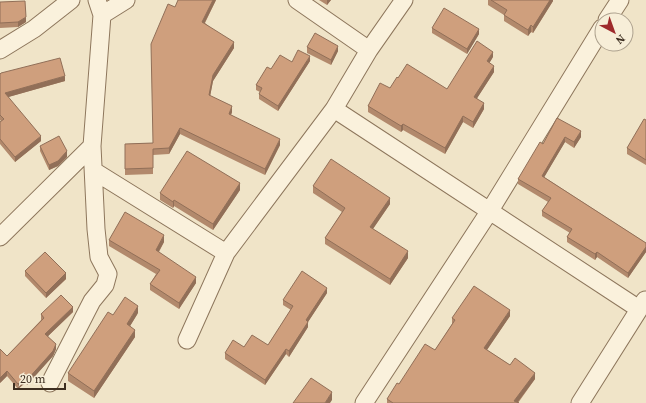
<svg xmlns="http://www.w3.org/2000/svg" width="646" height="403" font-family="'Source Serif 4',serif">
	<rect width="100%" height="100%" fill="#f0e4c8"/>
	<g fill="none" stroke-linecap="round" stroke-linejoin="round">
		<defs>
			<path id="street" d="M297 0 369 50
				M102 15 126 0
				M607 20 620 0
				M0 50 34 29 71 0
				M334 109 639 309
				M94 171 226 253
				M0 237 92 146
				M187 340 226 253 334 109 369 50 404 0
				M50 383 92 301 105 285 108 274 99 257 96 229 92 146 102 15 97 0
				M364 403 489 212 602 28
				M580 403 645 300"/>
		</defs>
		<!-- street casing -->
		<use href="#street" stroke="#8d765c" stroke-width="19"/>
		<!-- street -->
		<use href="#street" stroke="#faf1dc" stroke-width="17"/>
	</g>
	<!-- wall -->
	<path fill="#b2896c" d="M216 0 205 23 234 48 213 81 210 96 232 112 231 115 280 145 265 175 180 134 169 154 153 155V174L125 175V144L153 143 175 7Z
		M319 0H331L327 5Z
		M488 0H553V1L533 33 531 32 528 36 504 21V15L488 5Z
		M0 2 26 22 18 27 0 28Z
		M432 28 479 34 467 54 432 33Z
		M307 47 338 51 331 65 307 53Z
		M493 57 489 63 494 72 477 98 484 109 473 128 463 122 445 154 403 130 401 132 368 112V106L390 88 398 78 447 89Z
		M310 61 278 111 259 99V94L260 92 256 90V85L271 69 292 62Z
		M0 74 65 81 8 97 41 141 15 162 0 144V122L1 121 0 120Z
		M557 118 581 137 574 148 565 142 544 177 646 243V252L628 278 597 257 595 260 567 242V237L570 233 542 216V211L548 202 518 184V179L543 144Z
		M646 120V165L627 154V148Z
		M40 146 67 157 58 166 49 170 40 151Z
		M313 186 390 204 373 229 408 258 390 285 325 244V238L342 212 313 193Z
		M240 190 213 230 174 206 173 208 160 200V193Z
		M109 240 164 242 159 252 196 283 179 309 150 290V284L156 274 109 246Z
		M25 271 66 279 46 298 25 276Z
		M327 293 308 322V327L289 357 286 354 265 385 225 359V353L244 347 268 345 291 310 283 305V300Z
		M73 312 48 336 56 349 53 356 27 385 25 383 18 389 7 376 0 383 7 356 41 320V314Z
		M138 313 130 326 135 337 94 398 68 381V373Z
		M510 316 487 350 510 365 535 379 518 403H519H387V399L399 384 435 350 452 324V318Z"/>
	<!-- shaded-wall -->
	<path fill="#916f58" d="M213 0H216L202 28V22Z
		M327 0H331L327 5Z
		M550 0H553V1L533 33V27Z
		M26 17V22L18 27V22Z
		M531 25V32L528 36V30Z
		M479 29V34L467 54V49Z
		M234 42V48L213 81 209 102V95L213 75Z
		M338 46V51L331 65V60Z
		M493 52V57L487 67V61Z
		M310 56V61L278 111V106Z
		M494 66V72L474 103V97Z
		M65 76V81L5 98V93Z
		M484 103V109L473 128V122Z
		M232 106V112L229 120V114Z
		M463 116V122L445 154V148Z
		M403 124V130L401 132V126Z
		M180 128V134L169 154V148Z
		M581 131V137L574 148V142Z
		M41 136V141L15 162V157Z
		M565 137V142L542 181V176Z
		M280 139V145L265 175V169Z
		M67 151V157L58 166 49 170V165Z
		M240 183V190L213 230V224Z
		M390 198V204L370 233V227Z
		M174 200V206L173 208V202Z
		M164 235V242L156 256V250Z
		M646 247V252L628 278V273Z
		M408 251V258L390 285V279Z
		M597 252V257L595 260V254Z
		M66 273V279L46 298V293Z
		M196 277V283L179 309V303Z
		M327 288V293L308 322V327L289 357V351L306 320Z
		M138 306V313L127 331V324Z
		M73 307V312L45 339V334Z
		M510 310V316L484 354V348Z
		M135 330V337L94 398V391Z
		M56 344V349L53 356 27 385V380Z
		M286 349V354L265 385V380Z
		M7 371V376L0 383V378Z
		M535 373V379L517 403 514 401Z
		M25 378V383L18 389V384Z
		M332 392V400L330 403H325Z"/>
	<!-- building -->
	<path fill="#cf9f7d" stroke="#916f58" d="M178 0H213L202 22 234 42 213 75 209 95 232 106 229 114 280 139 265 169 180 128 169 148 153 149V168L125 169V144L153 143 151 44 168 4 175 7Z
		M491 0H550L533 27 531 25 528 30 504 15 507 10Z
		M25 1 26 17 18 22 0 23V2Z
		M444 8 479 29 467 49 432 28Z
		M315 33 338 46 331 60 307 47Z
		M477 41 493 52 487 61 494 66 474 97 484 103 473 122 463 116 445 148 403 124 401 126 368 106 380 83 390 88 397 77 398 78 407 64 447 89Z
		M298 50 310 56 278 106 259 94 262 88 256 85 267 67 271 69 280 55 292 62Z
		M60 58 65 76 5 93 41 136 15 157 0 139V122L4 119 0 115V74L1 73Z
		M557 118 581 131 574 142 565 137 542 176 646 243V247L628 273 597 252 595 254 567 237 572 229 542 211 551 198 518 179 540 142 543 144Z
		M644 119 646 120V160L627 148Z
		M59 136 67 151 58 161 49 165 40 146Z
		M187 151 240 183 213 224 174 200 173 202 160 193Z
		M331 159 390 198 370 227 408 251 390 279 325 238 345 208 313 186Z
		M125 212 164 235 156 250 196 277 179 303 150 284 160 270 109 240Z
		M45 252 66 273 46 293 25 271Z
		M302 271 327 288 306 320 308 322 289 351 286 349 265 380 225 353 233 340 244 347 252 335 268 345 293 306 283 300Z
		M474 286 510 310 484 348 510 365 515 358 535 373 514 401 519 403H393L387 399 397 383 399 384 425 344 435 350 455 320 452 318Z
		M61 295 73 307 45 334 56 344 53 351 27 380 25 378 18 384 7 371 0 378V349L7 356 44 318 41 314Z
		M125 297 138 306 127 324 135 330 94 391 68 373 108 312 113 315Z
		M311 378 332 392 325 403H293Z"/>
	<!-- north arrow -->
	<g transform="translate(614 32) rotate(139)"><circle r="19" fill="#f7eed8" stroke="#ada18e"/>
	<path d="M0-3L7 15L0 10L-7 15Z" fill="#9e2a2b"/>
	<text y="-6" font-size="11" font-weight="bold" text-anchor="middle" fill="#3d2e20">N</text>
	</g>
	<!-- scale -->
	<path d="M14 383v6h51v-6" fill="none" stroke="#3d2e20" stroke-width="2"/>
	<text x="20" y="383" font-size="12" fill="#3d2e20" stroke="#f7eed8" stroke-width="3" paint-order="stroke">20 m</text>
</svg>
